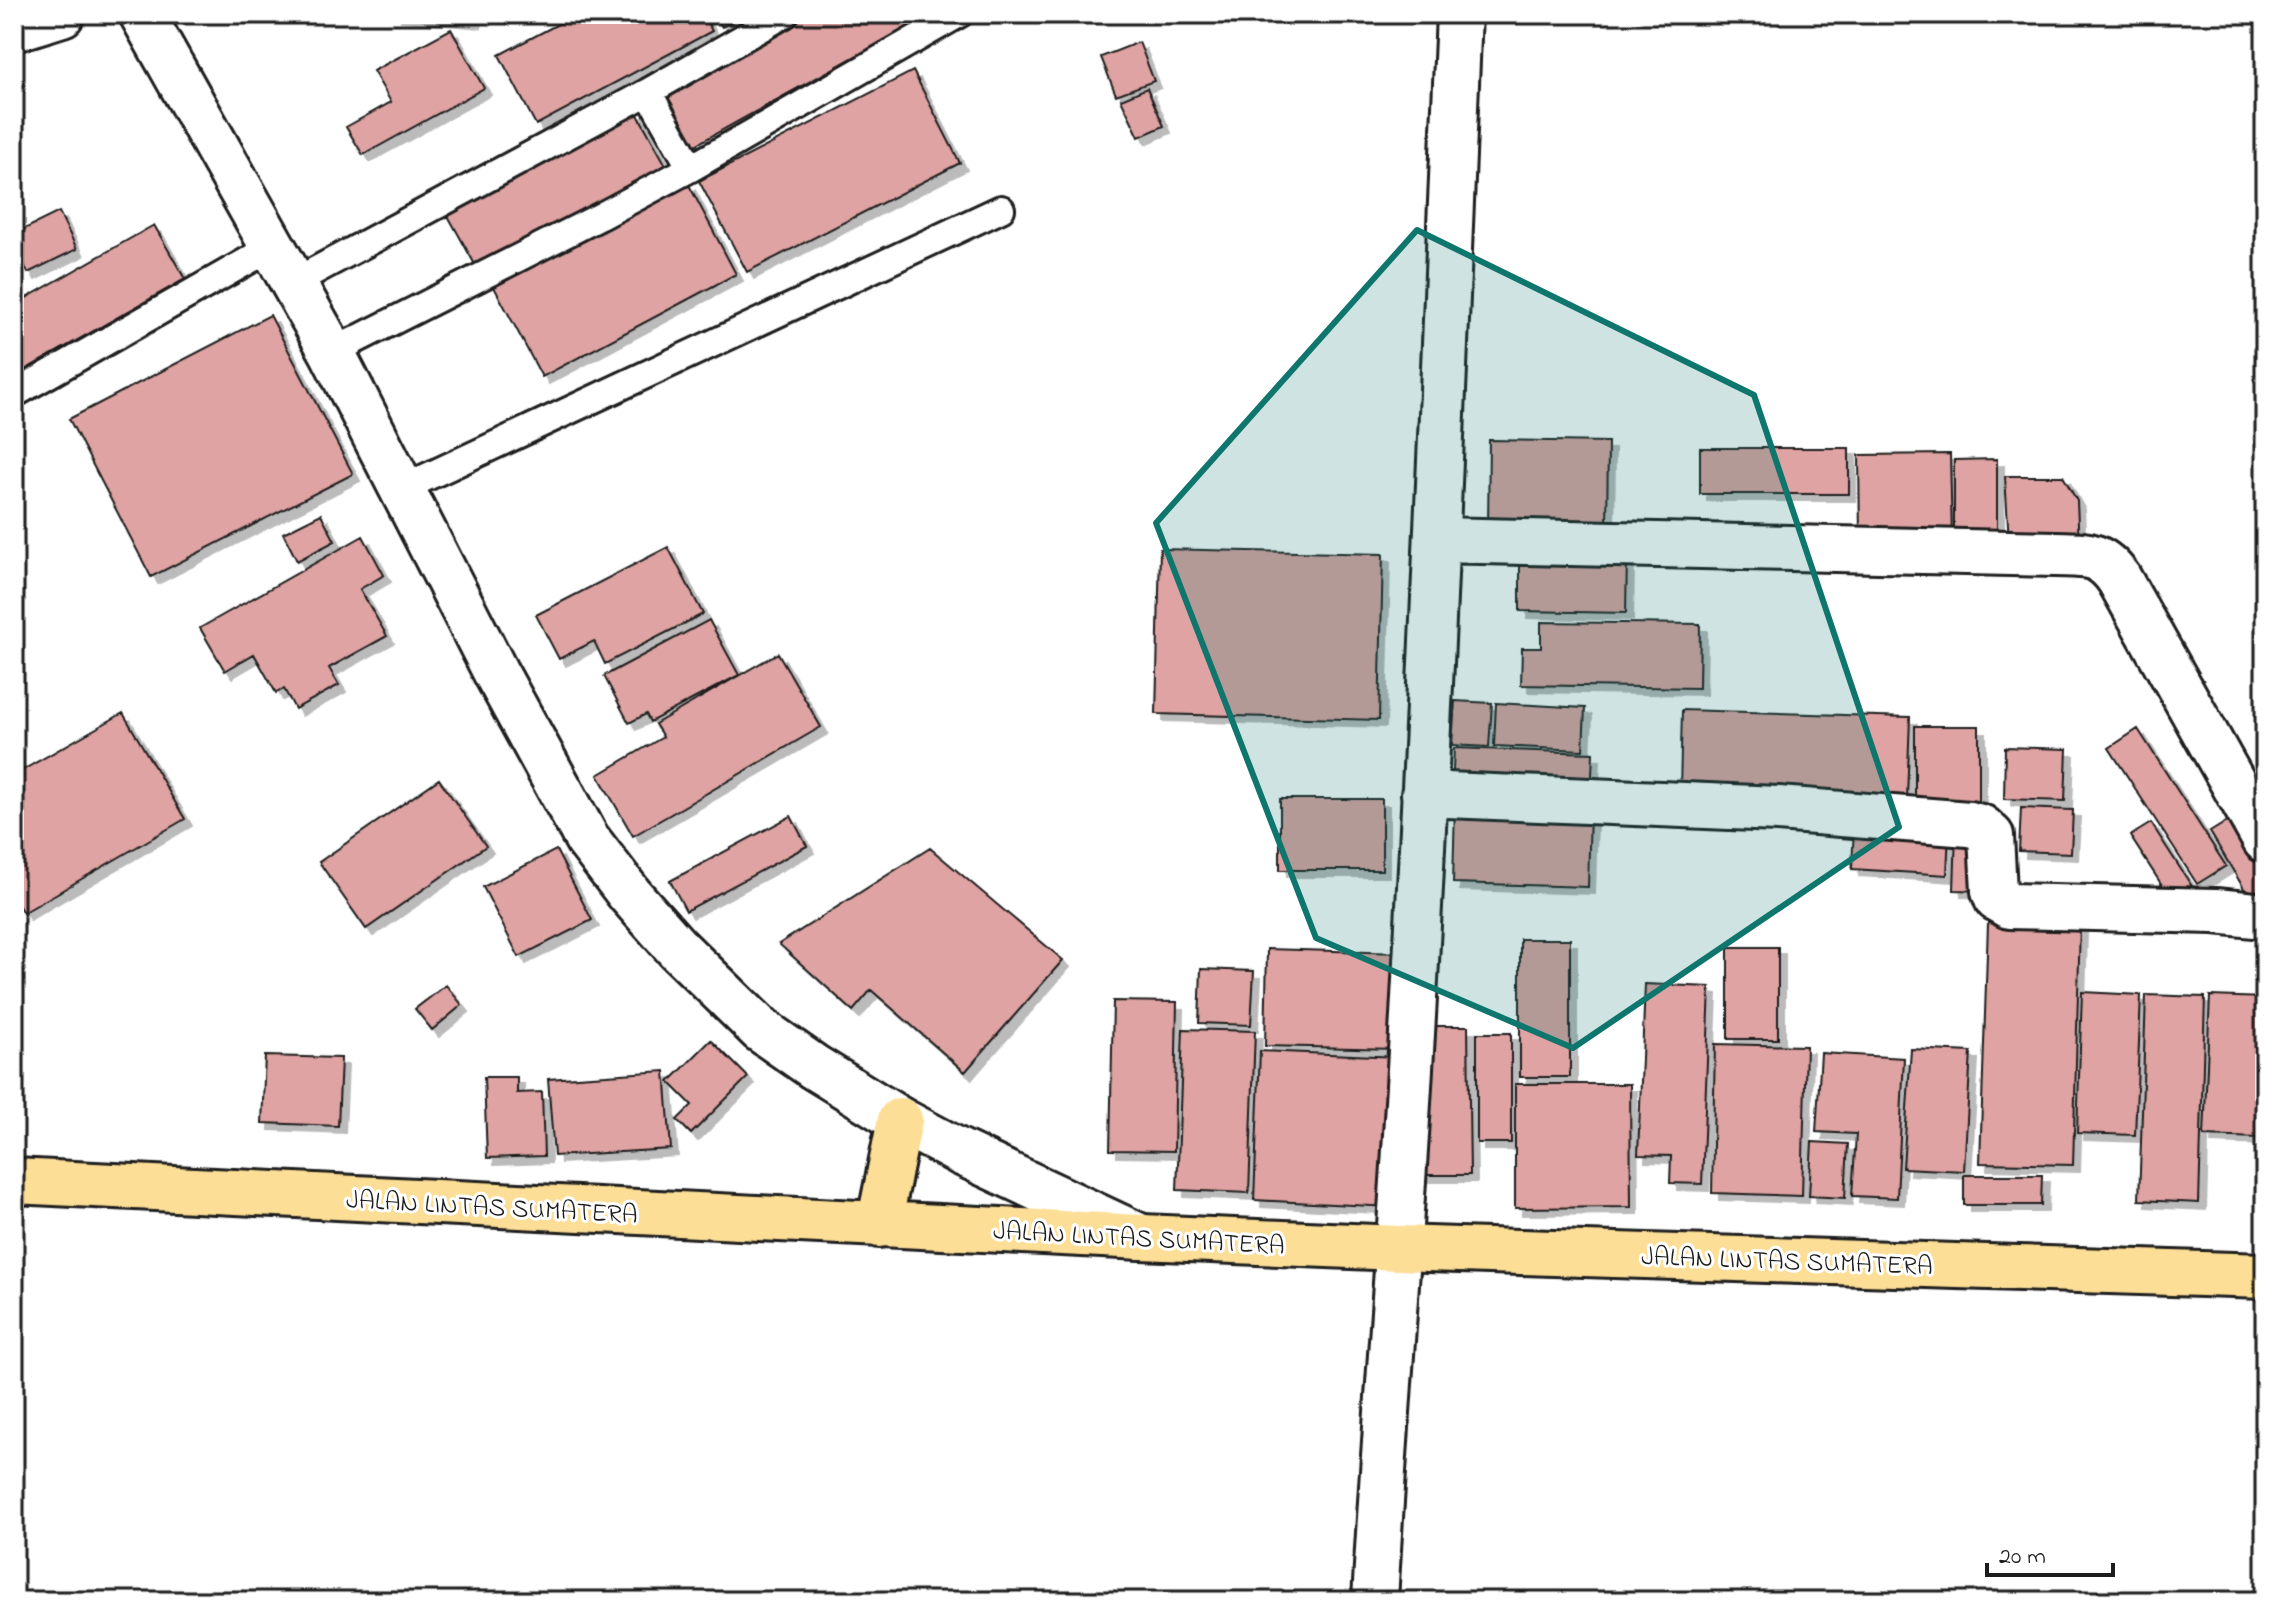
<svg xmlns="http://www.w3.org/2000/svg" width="2279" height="1615" font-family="'Indie Flower',sans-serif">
	<defs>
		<filter id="shadow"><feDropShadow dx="7" dy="7" stdDeviation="0" flood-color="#0004"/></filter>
	</defs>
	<rect width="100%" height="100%" fill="#fff"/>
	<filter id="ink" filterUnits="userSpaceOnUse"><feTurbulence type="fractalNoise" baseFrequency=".0125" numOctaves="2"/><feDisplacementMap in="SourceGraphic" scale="16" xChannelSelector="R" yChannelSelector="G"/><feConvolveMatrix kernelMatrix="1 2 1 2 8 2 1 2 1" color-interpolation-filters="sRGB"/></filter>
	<g filter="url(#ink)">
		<!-- building -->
		<path fill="#dea3a2" stroke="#1c1c1c" stroke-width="2" filter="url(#shadow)" d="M393 14H475L474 21Z
			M577 14H703L712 31 536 125 499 55Z
			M714 14H746L722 27Z
			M801 14H932L688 149 658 94Z
			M451 29 484 88 363 155 346 127 391 102 373 71Z
			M1139 42 1154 81 1116 95 1101 57Z
			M913 71 960 163 747 272 699 181Z
			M1147 88 1164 126 1139 137 1121 99Z
			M636 111 667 167 478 270 447 214Z
			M688 183 736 274 542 377 494 287Z
			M59 212 77 249 28 273 14 245V234Z
			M154 225 185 279 14 376V305Z
			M270 315 353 474 151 577 69 419Z
			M1489 440 1608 442 1607 529 1488 528Z
			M1700 448H1849V494H1700Z
			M1950 454 1952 539 1860 540 1859 455Z
			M1997 459V534H1954V460Z
			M2005 476H2063L2077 501 2079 547 2009 542Z
			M321 514 335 541 297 561 283 533Z
			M363 536 384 575 360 589 387 636 329 668 339 685 295 709 284 689 276 693 254 654 225 671 200 628Z
			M668 547 703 614 605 664 594 641 559 659 536 615Z
			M1160 549 1383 554 1379 720 1156 714Z
			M1520 554 1627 556 1626 613 1520 611Z
			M709 620 739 675 650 722 646 714 629 723 604 676Z
			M1541 622 1700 624 1699 688 1521 685 1522 648H1541Z
			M778 653 821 727 633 836 598 775 663 737 655 724Z
			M1455 701 1492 703 1489 747 1452 745Z
			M1496 703 1585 708 1583 750 1494 746Z
			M1682 710 1910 717 1907 798 1680 790Z
			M123 713 185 819 23 913 14 898V775Z
			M1915 726H1979V809H1915Z
			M2138 729 2226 866 2197 884 2109 748Z
			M2005 747 2067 749 2065 801 2004 799Z
			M1454 748 1593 753 1591 797 1452 792Z
			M439 779 486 846 366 929 319 862Z
			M1280 799H1382V870H1280Z
			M1455 806 1590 809 1588 887 1453 883Z
			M2021 808 2073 810 2071 853 2019 851Z
			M2241 813 2265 853V887L2249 897 2210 832Z
			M791 816 807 846 686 911 670 881Z
			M2151 823 2193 888 2173 902 2130 836Z
			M1854 825 1949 830 1947 875 1852 869Z
			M1956 832 1987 833 1985 891 1954 890Z
			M930 848 1063 960 965 1072 871 990 853 1011 779 944Z
			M556 850 592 920 519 957 483 887Z
			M1988 923 2080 926 2073 1165 1980 1163Z
			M1520 939H1570V1077H1520Z
			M1728 947H1778V1039H1728Z
			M1267 949 1401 953 1398 1049 1265 1046Z
			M1201 969 1254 971 1251 1025 1199 1023Z
			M1645 984 1710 987 1702 1184 1670 1183 1671 1156 1638 1155Z
			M446 985 462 1005 432 1030 415 1009Z
			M2082 992 2141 995 2135 1135 2077 1133Z
			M2146 995 2205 997 2199 1203 2139 1200Z
			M2210 996 2265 998 2260 1138 2204 1136Z
			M1113 1001 1177 1002 1174 1151 1110 1150Z
			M1417 1026H1468L1470 1175H1419Z
			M1183 1029 1255 1031 1249 1193 1177 1190Z
			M1477 1033H1511V1143H1477Z
			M711 1040 748 1077 691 1134 677 1120 692 1105 669 1082Z
			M1715 1044 1806 1046 1802 1196 1712 1193Z
			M1911 1049 1971 1052 1964 1171 1903 1168Z
			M1260 1051 1398 1057 1391 1207 1254 1200Z
			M1821 1053 1904 1058 1897 1198 1852 1196 1856 1134 1816 1132Z
			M265 1056 341 1058 338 1126 262 1123Z
			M665 1071 671 1149 554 1156 548 1079Z
			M484 1077H517V1093L542 1092 544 1156 487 1158Z
			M1515 1084H1630L1631 1207 1515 1208Z
			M1812 1142 1848 1144 1845 1198 1809 1196Z
			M1964 1175H2042L2041 1205H1964Z"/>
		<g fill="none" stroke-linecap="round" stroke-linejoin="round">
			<defs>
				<path id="lane" d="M648 92 691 168
					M294 282 648 92 785 14
					M332 352 603 215 691 168 959 14
					M14 394 274 246
					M401 489 1001 209"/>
				<path id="street" d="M14 29 62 14
					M1438 540 2056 554C2086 555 2100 552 2119 579L2265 840
					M1424 794 1778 809 1969 824 1981 827 1991 836 1994 891 1997 899 2009 906 2215 911 2265 916
					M1375 1601C1385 1418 1401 1235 1411 1051 1431 706 1444 360 1459 14"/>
				<path id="secondary" d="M142 14 332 352 496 673 587 839 630 895 677 948 761 1030 814 1067 900 1120 960 1152 1141 1237"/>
				<path id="highway" d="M14 1181 1142 1237 1398 1248 2265 1276
					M879 1225 900 1120"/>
			</defs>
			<!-- lane casing -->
			<use href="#lane" stroke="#1c1c1c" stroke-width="32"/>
			<!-- street casing -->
			<use href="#street" stroke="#1c1c1c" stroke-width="50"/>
			<!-- secondary casing -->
			<use href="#secondary" stroke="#1c1c1c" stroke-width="50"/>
			<!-- highway casing -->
			<use href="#highway" stroke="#1c1c1c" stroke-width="50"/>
			<!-- lane -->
			<use href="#lane" stroke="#fff" stroke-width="26"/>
			<!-- street -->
			<use href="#street" stroke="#fff" stroke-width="44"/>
			<!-- secondary -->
			<use href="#secondary" stroke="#fff" stroke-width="44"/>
			<!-- highway -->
			<use href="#highway" stroke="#fcde96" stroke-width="44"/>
		</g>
	</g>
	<!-- marked area -->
	<path fill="#0f766e" fill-opacity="0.2" stroke="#0f766e" stroke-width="6" stroke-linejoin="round" d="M1417 230 1754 395 1899 827 1573 1048 1316 938 1156 523Z"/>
	<g text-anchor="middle" stroke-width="6" stroke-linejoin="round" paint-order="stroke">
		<!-- street labels -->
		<g font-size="26" fill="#1c1c1c" stroke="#fff">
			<text transform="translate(492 1206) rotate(3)" y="9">JALAN LINTAS SUMATERA</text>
			<text transform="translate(1139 1237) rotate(3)" y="9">JALAN LINTAS SUMATERA</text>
			<text transform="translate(1787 1260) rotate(2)" y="9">JALAN LINTAS SUMATERA</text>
		</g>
	</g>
	<!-- margin -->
	<rect width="2279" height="1615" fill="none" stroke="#fff" stroke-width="48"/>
	<rect x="24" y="24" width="2231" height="1567" fill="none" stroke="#1c1c1c" stroke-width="3" filter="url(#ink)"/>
	<!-- scale -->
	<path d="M1987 1563v12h126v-12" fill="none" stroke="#1c1c1c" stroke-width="4"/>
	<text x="1999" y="1563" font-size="24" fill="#1c1c1c" stroke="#ffffff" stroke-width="6" paint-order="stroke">20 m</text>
</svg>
